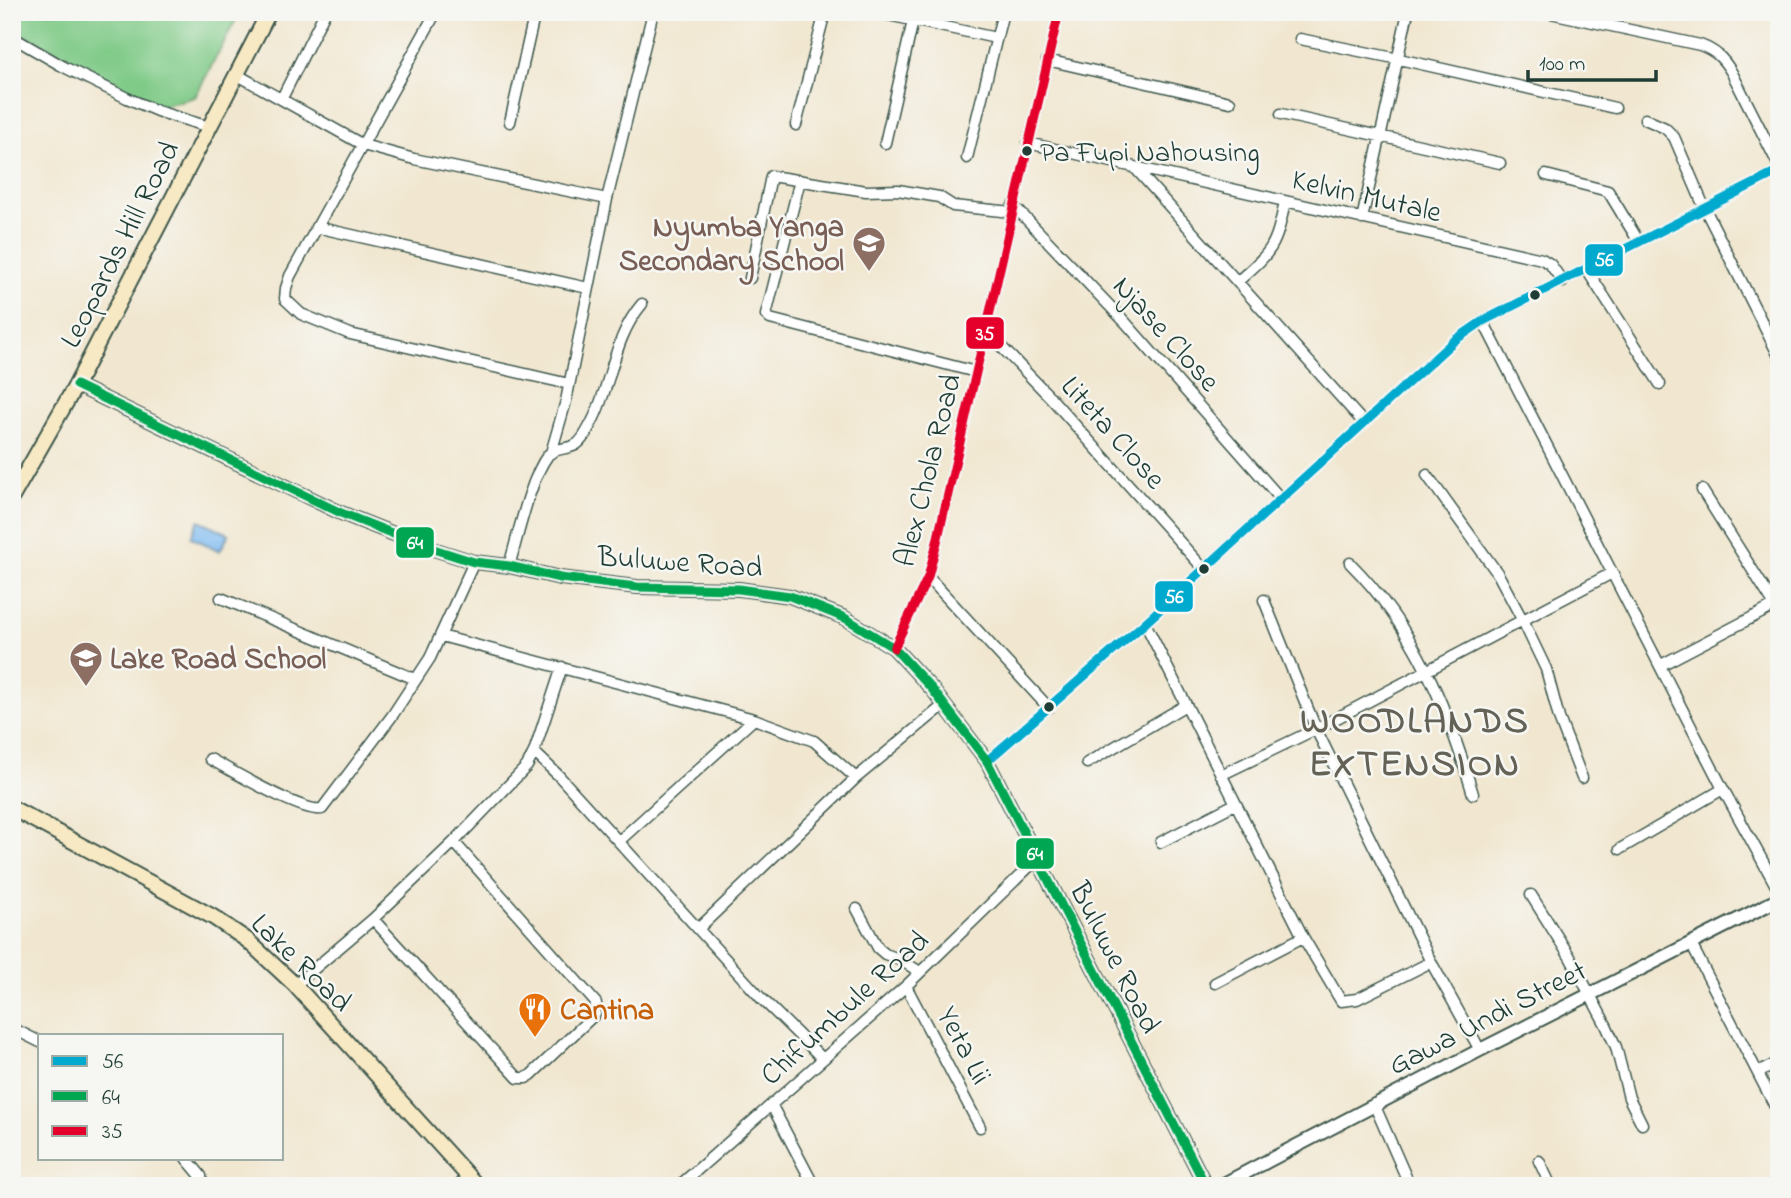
<svg xmlns="http://www.w3.org/2000/svg" width="1791" height="1198" font-family="'Indie Flower',sans-serif">
	<rect width="100%" height="100%" fill="#f6f6f2"/>
	<filter id="ink" filterUnits="userSpaceOnUse"><feTurbulence type="fractalNoise" baseFrequency=".0143" numOctaves="2"/><feDisplacementMap in="SourceGraphic" scale="14" xChannelSelector="R" yChannelSelector="G"/><feConvolveMatrix kernelMatrix="1 2 1 2 8 2 1 2 1" color-interpolation-filters="sRGB"/></filter>
	<filter id="wash" filterUnits="userSpaceOnUse"><feTurbulence type="fractalNoise" baseFrequency=".00686" numOctaves="4" result="noise"/><feDisplacementMap in="SourceGraphic" scale="28" xChannelSelector="R" yChannelSelector="G"/><feGaussianBlur stdDeviation="1.57" result="paint"/><feColorMatrix in="noise" values="0 0 0 0 0 0 0 0 0 0 0 0 0 0 0 0 0 1.4 0 .05"/><feComposite in="paint" operator="in"/></filter>
	<g filter="url(#wash)">
		<rect width="100%" height="100%" fill="#f1e7d0"/>
		<!-- green -->
		<path fill="#7fca87" stroke="#4f845e" stroke-width="2" d="M12 12H240L195 97 159 107 12 29Z"/>
		<!-- water -->
		<path fill="#80bcf2" stroke="#507c93" stroke-width="2" d="M199 520 229 534 220 551 191 537Z"/>
	</g>
	<g filter="url(#ink)">
		<g fill="none" stroke-linecap="round" stroke-linejoin="round">
			<defs>
				<path id="minor" d="M436 12 290 276 286 288 285 299 301 314 350 334 569 384
					M874 12 996 38
					M1546 12 1700 45C1716 51 1723 58 1732 73L1779 166
					M12 37 64 67 127 98 157 111 209 127
					M1300 39 1399 59 1615 108
					M1047 60 1230 102
					M236 74 363 145 414 159 607 199
					M282 98 325 12
					M1281 114 1500 163
					M1645 119 1665 128 1674 137 1705 209 1779 356
					M510 122 535 12
					M796 125 825 12
					M885 143 915 12
					M1028 143 1542 259 1550 264 1563 282
					M967 158 1003 12
					M1135 168 1363 422
					M1546 175 1608 191 1639 242
					M800 180 766 315 770 319 976 372
					M1013 205 1126 323 1280 498
					M1362 219 1408 12
					M316 227 588 288
					M1587 270 1660 384
					M750 278 771 176 866 191 898 190 939 197 953 206 1012 212
					M1237 282C1273 250 1275 249 1285 202
					M1483 321 1723 789 1779 891
					M986 331 1050 397 1203 568
					M551 453 566 401 607 199 653 12
					M1427 475 1498 574 1523 621 1546 669 1559 718 1582 778
					M1702 490 1779 612
					M1350 563C1415 628 1447 707 1473 794
					M509 566C518 536 530 479 548 455 555 447 569 450 577 444 584 439 588 429 592 422 612 383 613 338 642 304
					M928 577 1049 708
					M221 598 415 679
					M1264 600 1316 729 1431 962 1480 1050
					M1145 623 1303 937 1341 1001 1357 999 1431 962
					M441 636 754 719 814 741 856 778
					M894 648 928 577 937 542 1059 12
					M1661 665 1778 604
					M534 752 559 776 760 997 822 1058
					M210 759C231 770 302 813 322 809L392 716 430 658 474 562
					M987 761 1145 623 1455 340 1483 321 1779 171
					M1087 763 1186 705
					M1221 775 1316 729 1612 573
					M619 841 754 719
					M1161 842 1235 804
					M1620 849 1723 789
					M1531 895 1570 957 1606 1025 1616 1047 1629 1098 1642 1124
					M857 909 878 948 885 954 899 959 920 972
					M373 919 518 1078H526L531 1075 595 1014 596 1003 454 842
					M699 928 856 778 944 705
					M1691 944 1779 1114
					M1215 983 1303 937
					M295 985 373 919 454 842 527 766 534 752 562 667
					M906 986 980 1127
					M12 1028 40 1042
					M1758 1073 1779 1062
					M1374 1104 1410 1186
					M772 1106 814 1186
					M186 1158 201 1176 202 1186
					M1539 1161 1549 1182 1541 1186
					M458 1186 468 1177
					M679 1186 906 986 1036 860"/>
				<path id="tertiary" d="M76 385 341 513 424 546 474 562 509 566 560 578 637 587 739 589 790 596 845 618 894 648 932 689 987 761 1206 1186
					M1220 1186 1480 1050 1779 899"/>
				<path id="secondary" d="M12 497 76 385 269 12
					M12 808 213 917 247 940 295 985 477 1186"/>
			</defs>
			<!-- minor casing -->
			<use href="#minor" stroke="#3e564b" stroke-width="13"/>
			<!-- tertiary casing -->
			<use href="#tertiary" stroke="#3e564b" stroke-width="16"/>
			<!-- secondary casing -->
			<use href="#secondary" stroke="#3e564b" stroke-width="18"/>
			<!-- minor -->
			<use href="#minor" stroke="#fff" stroke-width="10"/>
			<!-- tertiary -->
			<use href="#tertiary" stroke="#fff" stroke-width="12"/>
			<!-- secondary -->
			<use href="#secondary" stroke="#f7e9c3" stroke-width="14"/>
			<defs>
				<path id="bus-1" d="M987 761 1145 623 1455 340 1483 321 1779 171"/>
				<path id="bus-2" d="M76 385 341 513 424 546 474 562 509 566 560 578 637 587 739 589 790 596 845 618 894 648 932 689 987 761 1206 1186"/>
				<path id="bus-3" d="M894 648 928 577 937 542 1059 12"/>
			</defs>
			<!-- bus-1 casing -->
			<use href="#bus-1" stroke="#f6f6f2" stroke-width="14"/>
			<!-- bus-2 casing -->
			<use href="#bus-2" stroke="#f6f6f2" stroke-width="14"/>
			<!-- bus-3 casing -->
			<use href="#bus-3" stroke="#f6f6f2" stroke-width="14"/>
			<!-- bus-1 -->
			<use href="#bus-1" stroke="#00a9ce" stroke-width="9"/>
			<!-- bus-2 -->
			<use href="#bus-2" stroke="#00a651" stroke-width="9"/>
			<!-- bus-3 -->
			<use href="#bus-3" stroke="#e4002b" stroke-width="9"/>
		</g>
	</g>
	<!-- icons -->
	<defs>
		<symbol id="school-pin" viewBox="-11 -11 22 30"><path d="M0 17L-7.5 6A9.5 9.5 0 1 1 7.5 6Z" fill="#8d6e63" stroke="#f6f6f2"/><path d="M0-5L7-2L0 1L-7-2ZM-4 1L0 2.5L4 1V4Q0 6-4 4Z" fill="#fff"/></symbol>
		<symbol id="restaurant-pin" viewBox="-11 -11 22 30"><path d="M0 17L-7.5 6A9.5 9.5 0 1 1 7.5 6Z" fill="#e8710a" stroke="#f6f6f2"/><path d="M-5-6h1v4h1v-4h1v4h1v-4h1v5L-1.5 .5V6h-2V.5L-5-1ZM5-6V6H3V1.5H1.5Q1.5-4 5-6Z" fill="#fff"/></symbol>
	</defs>
	<g fill-rule="evenodd">
		<use href="#school-pin" x="850" y="224" width="38" height="52"/>
		<use href="#school-pin" x="67" y="639" width="38" height="52"/>
		<use href="#restaurant-pin" x="516" y="990" width="38" height="52"/>
	</g>
	<!-- markers -->
	<g fill="#1f3d34" stroke="#f6f6f2" stroke-width="2.5">
		<circle cx="1027" cy="151" r="6"/>
		<circle cx="1535" cy="295" r="6"/>
		<circle cx="1204" cy="569" r="6"/>
		<circle cx="1049" cy="707" r="6"/>
	</g>
	<g text-anchor="middle" stroke-width="5" stroke-linejoin="round" paint-order="stroke">
		<!-- bus labels -->
		<g font-size="28" fill="#1f3d34" stroke="#f6f6f2" text-anchor="start">
			<text x="1040" y="161">Pa Fupi Nahousing</text>
		</g>
		<!-- street labels -->
		<g font-size="30" fill="#1f3d34" stroke="#f6f6f2">
			<text transform="translate(1367 195) rotate(13)" y="10">Kelvin Mutale</text>
			<text transform="translate(119 244) rotate(-63)" y="10">Leopards Hill Road</text>
			<text transform="translate(1167 333) rotate(48)" y="10">Njase Close</text>
			<text transform="translate(1114 432) rotate(48)" y="10">Liteta Close</text>
			<text transform="translate(927 470) rotate(-76)" y="10">Alex Chola Road</text>
			<text transform="translate(680 561) rotate(4)" y="10">Buluwe Road</text>
			<text transform="translate(1116 957) rotate(63)" y="10">Buluwe Road</text>
			<text transform="translate(302 962) rotate(44)" y="10">Lake Road</text>
			<text transform="translate(844 1007) rotate(-42)" y="10">Chifumbule Road</text>
			<text transform="translate(1487 1017) rotate(-27)" y="10">Gawa Undi Street</text>
			<text transform="translate(965 1045) rotate(62)" y="10">Yeta Lii</text>
		</g>
		<!-- education labels -->
		<g font-size="30" font-weight="bold" fill="#785e54" stroke="#f6f6f2" text-anchor="end">
			<text x="844" y="236">Nyumba Yanga<tspan x="844" dy="34">Secondary School</tspan></text>
			<text x="110" y="668" text-anchor="start">Lake Road School</text>
		</g>
		<!-- food labels -->
		<g font-size="30" font-weight="bold" fill="#c56008" stroke="#f6f6f2" text-anchor="start">
			<text x="560" y="1019">Cantina</text>
		</g>
		<!-- district labels -->
		<g font-size="37" font-weight="bold" letter-spacing="2" fill="#646257" stroke="#f6f6f2">
			<text x="1415" y="732">WOODLANDS<tspan x="1415" dy="43">EXTENSION</tspan></text>
		</g>
	</g>
	<g stroke="#f6f6f2" stroke-width="2.5">
		<rect x="1584" y="243" width="40" height="34" rx="7" fill="#00a9ce"/>
		<rect x="965" y="316" width="40" height="34" rx="7" fill="#e4002b"/>
		<rect x="395" y="526" width="40" height="33" rx="7" fill="#00a651"/>
		<rect x="1154" y="580" width="40" height="33" rx="7" fill="#00a9ce"/>
		<rect x="1015" y="837" width="40" height="33" rx="7" fill="#00a651"/>
	</g>
	<g font-size="19" text-anchor="middle" font-weight="bold" fill="#fff">
		<text x="1604" y="266">56</text>
		<text x="985" y="340">35</text>
		<text x="415" y="549">64</text>
		<text x="1174" y="603">56</text>
		<text x="1035" y="860">64</text>
	</g>
	<!-- margin -->
	<rect width="1791" height="1198" fill="none" stroke="#f6f6f2" stroke-width="42"/>
	<!-- legend -->
	<rect x="38" y="1034" width="245" height="126" fill="#f6f6f2" stroke="#a0aca6" stroke-width="2"/>
	<rect x="52" y="1056" width="35" height="10" fill="#00a9ce" stroke="#a0aca6" stroke-width="2"/>
	<text x="102" y="1068" font-size="21" fill="#1f3d34">56</text>
	<rect x="52" y="1091" width="35" height="10" fill="#00a651" stroke="#a0aca6" stroke-width="2"/>
	<text x="102" y="1104" font-size="21" fill="#1f3d34">64</text>
	<rect x="52" y="1126" width="35" height="10" fill="#e4002b" stroke="#a0aca6" stroke-width="2"/>
	<text x="102" y="1138" font-size="21" fill="#1f3d34">35</text>
	<!-- scale -->
	<path d="M1528 70v10h128v-10" fill="none" stroke="#1f3d34" stroke-width="3.5"/>
	<text x="1539" y="70" font-size="21" fill="#1f3d34" stroke="#f6f6f2" stroke-width="5" paint-order="stroke">100 m</text>
</svg>
